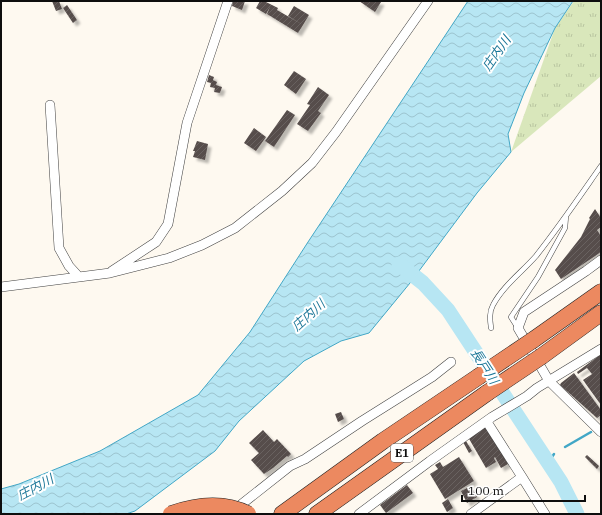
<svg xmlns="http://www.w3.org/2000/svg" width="602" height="515" font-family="'IBM Plex Serif','Noto Sans JP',serif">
	<defs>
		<pattern id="grass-tufts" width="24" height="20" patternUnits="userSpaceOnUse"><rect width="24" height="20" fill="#d9e7bb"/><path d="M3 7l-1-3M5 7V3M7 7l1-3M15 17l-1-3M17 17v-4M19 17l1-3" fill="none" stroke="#b9c5a0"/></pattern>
		<pattern id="water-waves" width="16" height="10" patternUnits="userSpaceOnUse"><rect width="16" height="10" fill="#b7e6f3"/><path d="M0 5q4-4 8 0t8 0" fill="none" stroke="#9cc4cf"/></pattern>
		<pattern id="building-hatch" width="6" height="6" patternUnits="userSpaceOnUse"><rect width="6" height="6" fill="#564d4b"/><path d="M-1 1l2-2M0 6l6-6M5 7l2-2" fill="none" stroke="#696261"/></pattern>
		<filter id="shadow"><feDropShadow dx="3.5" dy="3.5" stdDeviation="1" flood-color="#0004"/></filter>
	</defs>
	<rect width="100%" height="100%" fill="#fef9f0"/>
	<!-- grass -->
	<path fill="url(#grass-tufts)" d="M574 1H601V76L511 152 555 28Z"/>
	<!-- water -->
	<path fill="url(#water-waves)" stroke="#42a7c6" d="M468 1H573L555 28 524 93 508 134 511 152 477 193 410 283 369 333 341 341 304 361 239 421 215 451 135 511 126 514H1V489L19 484 100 451 198 395 250 332 308 242Z"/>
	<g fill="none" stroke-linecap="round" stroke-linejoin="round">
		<!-- stream -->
		<path stroke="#42a7c6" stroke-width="2.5" d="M565 447 591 432
			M548 463 554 454"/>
		<!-- river -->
		<path stroke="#b7e6f3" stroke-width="15" d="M399 264 423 283 448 310 561 482 577 514"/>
	</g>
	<!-- building -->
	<path fill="url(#building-hatch)" filter="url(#shadow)" d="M52 1H59L62 9 56 11Z
		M233 1H245L242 10 232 6Z
		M260 1H264L278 8 277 10 303 25 298 33 267 14 270 7 266 14 256 8Z
		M359 1H379L381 2 375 12Z
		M67 5 77 20 73 23 63 8Z
		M294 6 309 15 303 25 288 16Z
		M294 71 306 79 296 94 284 85Z
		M209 75 214 77 213 80 217 82 216 85 222 87 220 93 214 92 215 88 210 87 211 83 207 82Z
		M318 87 329 95 318 111 321 113 308 131 297 124 310 105 307 104Z
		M287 110 295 115 274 147 265 141Z
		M254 128 266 137 256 151 244 143Z
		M197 141 208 144 205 160 193 157 195 151H193Z
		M595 209 601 218V227L597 230 601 236V252L561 279 555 270 581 237 590 219 589 218Z
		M601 354V405L583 380 592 374 587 368 578 374 577 372Z
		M574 373 601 410V415L597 418 560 385 561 383Z
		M341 412 344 419 338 422 335 414Z
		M485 426 487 427 508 464 501 468 495 457 494 458 496 462 486 468 468 437Z
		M263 430 274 442 277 439 291 454 288 457 287 456 273 468 264 474 251 460 259 453 249 443Z
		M466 441 472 451 469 453 463 442Z
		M587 455 599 466 597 469 585 457Z
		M459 457 474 481 445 499 430 474 438 469 435 465 440 462 443 467Z
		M407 485 413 493 386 513 380 505Z
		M471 486 477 497 467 503 461 491Z
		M448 499 453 508 447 512 442 503Z"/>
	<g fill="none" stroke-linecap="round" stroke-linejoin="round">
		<defs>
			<path id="service" d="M491 328C490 320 489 312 493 305 503 286 522 272 536 256 559 227 580 196 601 166
				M518 328 511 317 538 277 565 228 566 216"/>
			<path id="minor" d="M50 105 59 248 69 266 79 277
				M601 260 586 271 524 312 518 328 549 381 601 432
				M112 271 156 242 168 224 187 123 228 1
				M1 287 110 273 169 258 202 245 235 228 282 191 312 163 336 132 428 1
				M522 477 545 514
				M233 511 290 466 305 459 362 421 432 377 451 362
				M359 514 430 461 492 417 527 396 537 388 601 349
				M471 514 522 477 487 422"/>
			<path id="motorway" d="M533 340 601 292
				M542 356 601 313
				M282 514 383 441 478 377
				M317 514 487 393"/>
		</defs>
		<!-- service casing -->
		<use href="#service" stroke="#414141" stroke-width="5.5"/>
		<!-- minor casing -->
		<use href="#minor" stroke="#414141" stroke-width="10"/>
		<!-- motorway casing -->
		<use href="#motorway" stroke="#1f1f1f" stroke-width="17"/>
		<!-- service -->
		<use href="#service" stroke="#fff" stroke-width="4.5"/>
		<!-- minor -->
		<use href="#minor" stroke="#fff" stroke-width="9"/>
		<!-- motorway -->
		<use href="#motorway" stroke="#ec8960" stroke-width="16"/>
		<defs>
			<path id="motorway-bridge" d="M478 377 533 340
				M487 393 542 356
				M171 514C196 505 224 502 248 514"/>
		</defs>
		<!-- motorway-bridge casing -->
		<use href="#motorway-bridge" stroke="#1f1f1f" stroke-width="17" stroke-linecap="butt"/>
		<!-- motorway-bridge -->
		<use href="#motorway-bridge" stroke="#ec8960" stroke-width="16"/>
	</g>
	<g text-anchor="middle" stroke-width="4" stroke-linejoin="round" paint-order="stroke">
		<!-- shield labels -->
		<rect fill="#fff" stroke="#565656" stroke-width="1" x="391" y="444" width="22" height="18" rx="3"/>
		<g font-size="11" font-weight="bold" fill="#0e0e0e">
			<text x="402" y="457">E1</text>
		</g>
		<!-- water labels -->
		<g font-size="13" font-style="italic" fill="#1e7899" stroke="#fff">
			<text transform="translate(496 53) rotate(-55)" y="5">庄内川</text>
			<text transform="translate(308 315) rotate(-42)" y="5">庄内川</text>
			<text transform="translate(485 366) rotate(57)" y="5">長戸川</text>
			<text transform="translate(35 487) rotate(-28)" y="5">庄内川</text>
		</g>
	</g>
	<!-- border -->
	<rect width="602" height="515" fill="none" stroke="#0e0e0e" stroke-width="4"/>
	<!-- scale -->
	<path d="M462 495v6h123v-6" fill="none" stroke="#0e0e0e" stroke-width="2"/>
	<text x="468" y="495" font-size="12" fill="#0e0e0e" stroke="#ffffff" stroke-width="3" paint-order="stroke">100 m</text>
</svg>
